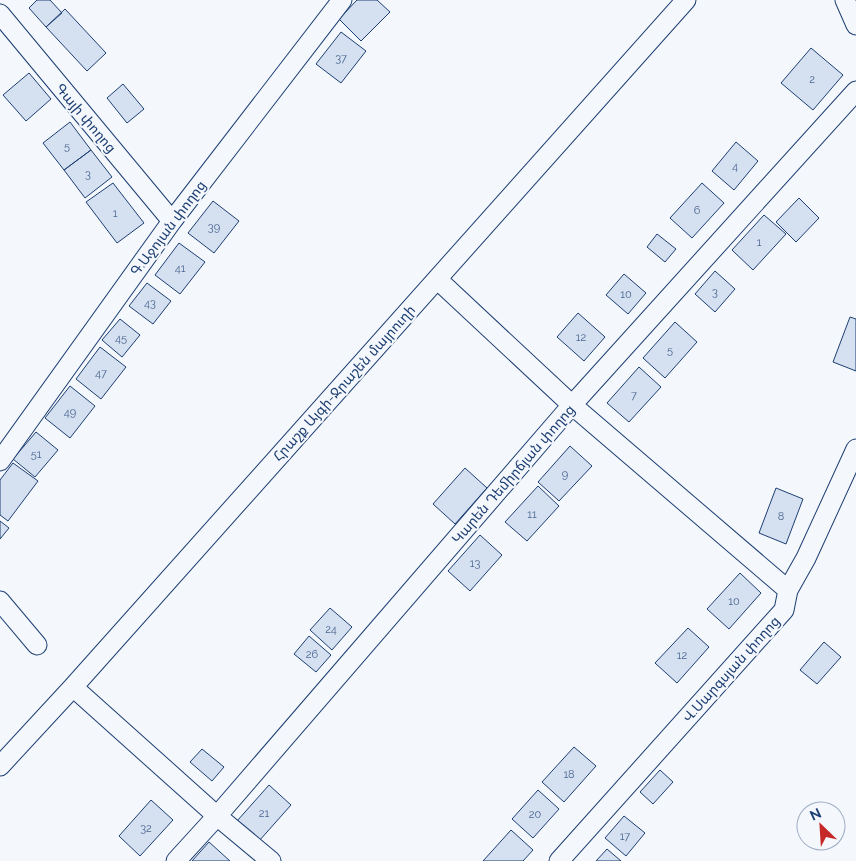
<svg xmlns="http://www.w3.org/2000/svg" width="856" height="861" font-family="Raleway,'Noto Sans Armenian',sans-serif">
	<rect width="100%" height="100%" fill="#f4f7fb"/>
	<!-- building -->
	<path fill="#d5e0f0" stroke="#1d3f73" d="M37 0H50L62 13 46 27 29 8Z
		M357 0H377L390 12 361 41 339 19Z
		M65 9 106 53 87 71 46 27Z
		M341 32 366 51 341 83 316 64Z
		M811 48 843 75 813 110 781 83Z
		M29 73 51 99 26 121 3 95Z
		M123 84 144 109 127 123 107 98Z
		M70 122 91 150 64 170 43 143Z
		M736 142 758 161 734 190 712 171Z
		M91 150 112 177 85 198 64 170Z
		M113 183 144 223 117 243 86 202Z
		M702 183 724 203 692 238 670 218Z
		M799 198 819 218 796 242 776 222Z
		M213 201 239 221 214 253 188 233Z
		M764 215 786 234 753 270 732 250Z
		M657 234 676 249 665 262 647 247Z
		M179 243 205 262 180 294 155 275Z
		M715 271 735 289 715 312 695 294Z
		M624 274 646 293 628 314 606 295Z
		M147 283 171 301 153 324 129 306Z
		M578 313 605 337 584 361 557 337Z
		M850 317 856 319V371L833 362Z
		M120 319 140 335 122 357 102 340Z
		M675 322 697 342 665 378 643 358Z
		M100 347 126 367 101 399 76 379Z
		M639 367 661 387 629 422 607 403Z
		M70 386 95 406 70 438 45 418Z
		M36 432 58 450 35 477 13 459Z
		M570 446 592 466 559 501 538 482Z
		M13 463 38 481 8 521 0 515V480Z
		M465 468 487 488 455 524 433 504Z
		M538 486 559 506 527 541 505 522Z
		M776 488 803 499 786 544 759 533Z
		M0 521 9 528 0 539Z
		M480 535 502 555 470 591 448 571Z
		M740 573 761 593 729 629 707 609Z
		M330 608 352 627 332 650 310 630Z
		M688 628 709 647 677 683 655 663Z
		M309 636 331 655 316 672 294 654Z
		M824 642 841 657 817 684 800 670Z
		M574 747 596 766 564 802 542 782Z
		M202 749 224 767 212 781 190 762Z
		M660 770 673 782 653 804 640 792Z
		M269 785 291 805 259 841 237 821Z
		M538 790 559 809 533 838 512 819Z
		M151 800 173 820 140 856 119 836Z
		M624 816 645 833 626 856 605 838Z
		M511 830 533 850 523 861H483Z
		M209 842 230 861H192Z
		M607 849 621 861H596Z"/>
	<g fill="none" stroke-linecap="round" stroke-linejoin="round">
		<defs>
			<path id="minor" d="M845 0 856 25
				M0 14 172 221
				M437 279 572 405 788 590
				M0 461 172 221 342 0
				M0 601 37 645
				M73 687 217 816 271 861
				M0 766 73 687 686 0
				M176 861 217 816 572 405 856 91
				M559 861 784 610 788 590 806 558 856 449"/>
		</defs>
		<!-- minor casing -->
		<use href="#minor" stroke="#1d3f73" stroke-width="21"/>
		<!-- minor -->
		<use href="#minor" stroke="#f4f7fb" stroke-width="19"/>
	</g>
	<g text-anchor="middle" stroke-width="4" stroke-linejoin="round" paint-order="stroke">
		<!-- number labels -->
		<g font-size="11" fill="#4b6792">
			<text x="341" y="62">37</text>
			<text x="812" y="83">2</text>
			<text x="67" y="150">5</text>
			<text x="735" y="170">4</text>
			<text x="88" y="178">3</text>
			<text x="697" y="214">6</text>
			<text x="115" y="217">1</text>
			<text x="214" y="231">39</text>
			<text x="759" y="246">1</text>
			<text x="180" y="272">41</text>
			<text x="715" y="296">3</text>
			<text x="626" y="298">10</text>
			<text x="150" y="307">43</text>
			<text x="581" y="341">12</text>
			<text x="121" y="342">45</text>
			<text x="670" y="354">5</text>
			<text x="101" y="377">47</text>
			<text x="634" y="399">7</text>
			<text x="70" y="416">49</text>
			<text x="36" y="458">51</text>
			<text x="565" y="478">9</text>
			<text x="532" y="518">11</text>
			<text x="781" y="520">8</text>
			<text x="475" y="567">13</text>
			<text x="734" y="605">10</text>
			<text x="331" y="633">24</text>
			<text x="312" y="658">26</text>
			<text x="682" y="659">12</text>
			<text x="569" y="778">18</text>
			<text x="264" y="817">21</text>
			<text x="535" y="818">20</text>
			<text x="146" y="832">32</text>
			<text x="625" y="840">17</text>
		</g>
		<!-- street labels -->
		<g font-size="14" fill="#1d3f73" stroke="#f4f7fb">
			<text transform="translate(86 118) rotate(50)" y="5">Գայի փողոց</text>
			<text transform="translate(168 228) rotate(-53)" y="5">Գ.Աջոյան փողոց</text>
			<text transform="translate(344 383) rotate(-48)" y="5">Հրաշք Այգի-Ջրաշեն մայրուղի</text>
			<text transform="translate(513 474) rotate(-49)" y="5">Կարեն Դեմիրճյան փողոց</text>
			<text transform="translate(731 669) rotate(-48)" y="5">Վ.Սարգսյան փողոց</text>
		</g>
	</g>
	<!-- north arrow -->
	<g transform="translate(821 826) rotate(335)"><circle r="24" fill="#f4f7fb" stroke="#9eadc5"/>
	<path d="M0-4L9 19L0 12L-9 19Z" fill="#c62828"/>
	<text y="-8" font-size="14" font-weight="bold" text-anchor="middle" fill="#1d3f73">N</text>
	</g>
</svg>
